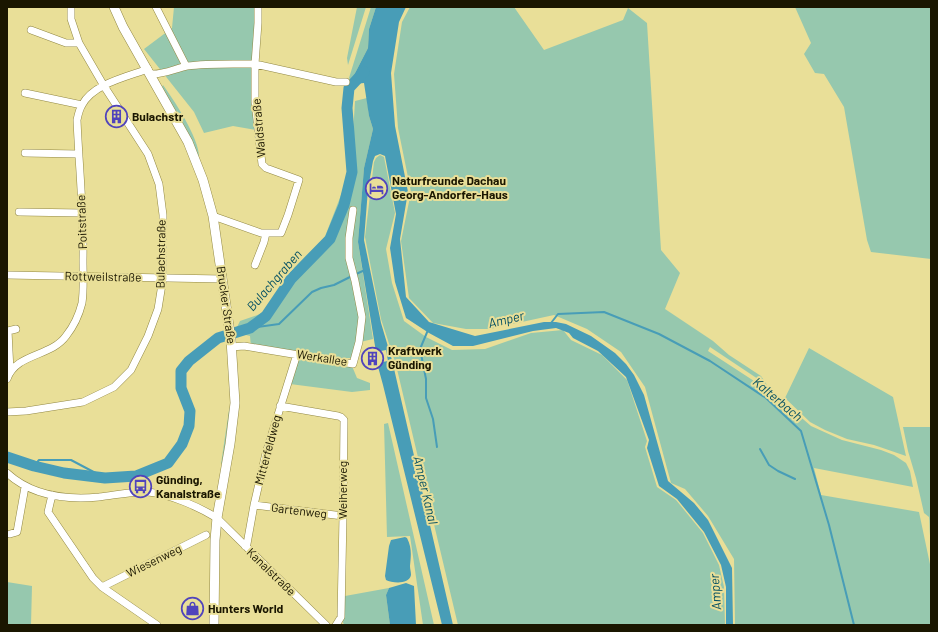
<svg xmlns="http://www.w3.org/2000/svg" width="938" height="632" font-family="Barlow,sans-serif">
	<rect width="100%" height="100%" fill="#e9df98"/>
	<!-- green -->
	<path fill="#96c8ae" d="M174 7H256V130L233 126 204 133 194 112 144 49 172 28Z
		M357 7H366L348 65 347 58Z
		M371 7H376L369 29 368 48 351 81 349 78Z
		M410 7H514L544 50 623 20 628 8 647 23 661 250 680 273 665 309 713 341 729 355 761 376 767 385 710 347 708 351 774 394 811 426 842 440 881 450 894 455 906 463 910 471 913 487 814 468 821 495 919 512 931 569V625H735L734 559 708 516 685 489 671 483 645 387 621 352 587 329 554 315 490 329H466L433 323 409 298 401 241 411 192 398 128 394 74 402 22Z
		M795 7H931V259L871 252 867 240 844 107 824 74 815 73 804 54 811 43Z
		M163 85C174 100 201 141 199 159L187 131 162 87Z
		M367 98 369 116 373 129 364 168 358 242 373 339 356 343 352 358H339L294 351 251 347 250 336 238 333 237 327 240 321 263 313 286 278 324 239 346 182 352 150 355 101Z
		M380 155 384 157 395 213 386 249 392 283 404 321 426 337 452 350 485 349 531 333 563 330 571 340 602 355 627 380 647 441 645 447 657 487 676 500 703 533 719 565 724 587 725 625H458L396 365 381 319 365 237 374 162 376 158Z
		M809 348 893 397 906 456 874 445 847 439 825 430 810 422 785 398Z
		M298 358 352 366 357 378 370 383V390L352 392 290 384Z
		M231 404 223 462 221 464 229 410Z
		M388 423 434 625H423L410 536 387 537 384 424Z
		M903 427H931V541C929 532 930 526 929 517L924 513 916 478 908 451Z
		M7 582 32 586 31 625H7Z
		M389 588 386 595 390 625H345L343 623 345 596Z"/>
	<!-- water -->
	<path fill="#489db7" d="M376 7H406L399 22 391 73 395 126 408 192 400 239 406 297 429 322 475 336 544 322H556L566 324 591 336 615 353 626 364 634 375 644 395 668 481 694 503 708 520 732 568 733 625H726V587L721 565 704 532 677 499 659 486 647 448 649 440 626 377 598 351 573 338 569 333 556 328 533 331 473 346H453L429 333 406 318 395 282 390 248 396 214 385 156 380 154 375 156 373 161 368 189 364 240 381 323 392 360 453 625H442L383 385 377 363 388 361 386 350 376 352 358 242 364 168 373 129 369 116 364 83 354 84 351 81 368 48 369 29Z
		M405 537 407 538C412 548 411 555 410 566 410 569 411 572 411 575 409 585 392 583 386 580L385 576 389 546 391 540Z
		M406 583 414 586 416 625H390L386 595 389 588Z"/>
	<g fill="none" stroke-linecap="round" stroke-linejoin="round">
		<!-- stream -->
		<path stroke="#489db7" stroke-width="2" d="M356 274 365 270
			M551 323 558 314 604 312 659 334 710 361 766 398 801 431 829 525 854 625
			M250 328 279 324 312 292 321 288 334 285 352 276
			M428 330 420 349 426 379V398L433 419 437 447
			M760 449 769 465 778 471 795 479
			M34 466 39 460H71L105 478"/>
		<!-- river -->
		<path stroke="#489db7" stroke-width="11" d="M7 457 34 466 64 473 105 478 136 476 168 463 182 444 189 426 190 411 181 388V371L189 361 218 338 250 328 266 316 291 279 330 239 344 205 352 172 347 108 349 88 364 72"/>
		<defs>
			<path id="minor" d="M156 7 186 66
				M258 7V23L255 64 336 82H346
				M31 30 66 43H79
				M150 74C163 75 174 69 187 66 209 63 233 64 255 64V102L262 164 266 168 299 180 288 215 281 233H261L213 216
				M25 93 82 105
				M25 153 78 154
				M19 212 82 213
				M255 265 264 242 266 233
				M7 275 222 279
				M231 347 244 346 353 364 359 342 362 317 355 281 349 258V238L353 210
				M10 371 8 331 16 329
				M7 379C16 353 51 357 66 336 74 326 79 315 82 303 84 289 83 274 83 260 84 214 79 167 77 120 78 115 79 110 82 105 93 84 126 77 148 69
				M280 406 338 416 341 417 344 420 343 516 341 617 336 625
				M7 412 26 411 83 402 114 387 131 370 148 336 158 309 163 278V215L159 184 148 154 104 86 79 43 71 19V7
				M7 473C32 496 67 500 99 497 116 495 132 491 148 492 170 494 199 507 217 518L326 625
				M52 495 48 512 93 578 102 587 157 625
				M254 505 343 516
				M10 534 17 532 25 487
				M245 546 247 544 254 505 266 453 297 354
				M102 587 206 535"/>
			<path id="major" d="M114 7 123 27 188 142 203 180 213 216 231 340 235 403 230 444 217 518 215 540 214 625"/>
		</defs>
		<!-- minor casing -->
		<use href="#minor" stroke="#928843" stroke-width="8"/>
		<!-- major casing -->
		<use href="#major" stroke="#928843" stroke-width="10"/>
		<!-- minor -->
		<use href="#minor" stroke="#fff" stroke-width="7"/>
		<!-- major -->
		<use href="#major" stroke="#fff" stroke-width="9"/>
	</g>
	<!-- icons -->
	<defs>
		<symbol id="building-ring" viewBox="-11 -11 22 22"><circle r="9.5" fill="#e9df98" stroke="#5044bc" stroke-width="1.5"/><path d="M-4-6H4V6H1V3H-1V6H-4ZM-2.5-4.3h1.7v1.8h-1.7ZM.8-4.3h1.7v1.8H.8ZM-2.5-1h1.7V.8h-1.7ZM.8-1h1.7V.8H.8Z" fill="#5044bc"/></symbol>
		<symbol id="hotel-ring" viewBox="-11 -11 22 22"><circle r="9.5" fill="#e9df98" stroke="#5044bc" stroke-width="1.5"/><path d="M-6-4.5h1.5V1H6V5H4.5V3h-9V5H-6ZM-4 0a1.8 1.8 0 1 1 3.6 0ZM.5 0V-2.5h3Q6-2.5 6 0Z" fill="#5044bc"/></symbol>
		<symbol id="bus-ring" viewBox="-11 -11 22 22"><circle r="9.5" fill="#e9df98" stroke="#5044bc" stroke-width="1.5"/><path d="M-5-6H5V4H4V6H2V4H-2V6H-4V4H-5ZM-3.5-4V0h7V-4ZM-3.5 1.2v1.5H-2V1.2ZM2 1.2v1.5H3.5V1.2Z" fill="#5044bc"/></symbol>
		<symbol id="shop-ring" viewBox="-11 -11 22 22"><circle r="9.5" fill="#e9df98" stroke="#5044bc" stroke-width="1.5"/><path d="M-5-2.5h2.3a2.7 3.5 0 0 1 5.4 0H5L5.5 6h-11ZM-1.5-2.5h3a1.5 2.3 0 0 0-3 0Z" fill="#5044bc"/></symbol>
	</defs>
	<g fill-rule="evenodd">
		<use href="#building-ring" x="104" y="104" width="25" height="25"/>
		<use href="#hotel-ring" x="364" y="176" width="25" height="25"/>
		<use href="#building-ring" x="360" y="346" width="25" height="25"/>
		<use href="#bus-ring" x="128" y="474" width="25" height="25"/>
		<use href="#shop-ring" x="180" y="596" width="25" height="25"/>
	</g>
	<g text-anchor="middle" stroke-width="4" stroke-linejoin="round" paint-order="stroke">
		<!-- poi labels -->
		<g font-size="12" font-weight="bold" fill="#1a1600" stroke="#e9df98" text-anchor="start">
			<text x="132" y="121">Bulachstr</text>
			<text x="392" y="185">Naturfreunde Dachau<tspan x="392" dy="14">Georg-Andorfer-Haus</tspan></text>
			<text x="388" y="355">Kraftwerk<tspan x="388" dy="14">Günding</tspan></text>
			<text x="156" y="484">Günding,<tspan x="156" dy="14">Kanalstraße</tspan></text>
			<text x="208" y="613">Hunters World</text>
		</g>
		<!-- street labels -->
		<g font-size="12" fill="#1a1600" stroke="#e9df98">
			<text transform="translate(259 128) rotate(-95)" y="4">Waldstraße</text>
			<text transform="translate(82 222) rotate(-92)" y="4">Poitstraße</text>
			<text transform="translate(161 254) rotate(-89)" y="4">Bulachstraße</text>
			<text transform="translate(103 277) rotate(1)" y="4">Rottweilstraße</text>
			<text transform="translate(226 305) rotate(82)" y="4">Brucker Straße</text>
			<text transform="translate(322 358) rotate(9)" y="4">Werkallee</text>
			<text transform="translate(268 450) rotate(-75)" y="4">Mitterfeldweg</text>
			<text transform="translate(343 490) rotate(-90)" y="4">Weiherweg</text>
			<text transform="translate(299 511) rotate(7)" y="4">Gartenweg</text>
			<text transform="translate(154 561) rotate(-26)" y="4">Wiesenweg</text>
			<text transform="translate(271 572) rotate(44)" y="4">Kanalstraße</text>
		</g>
		<!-- water labels -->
		<g font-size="13" font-style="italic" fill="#045063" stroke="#e9df98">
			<text transform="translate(274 280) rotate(-49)" y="5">Bulachgraben</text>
			<text transform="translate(506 319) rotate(-13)" y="5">Amper</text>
			<text transform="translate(778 399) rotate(40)" y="5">Kalterbach</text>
			<text transform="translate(426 490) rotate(77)" y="5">Amper Kanal</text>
			<text transform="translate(715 592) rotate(-94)" y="5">Amper</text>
		</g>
	</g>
	<!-- border -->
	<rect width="938" height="632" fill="none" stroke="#1a1600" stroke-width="16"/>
</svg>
